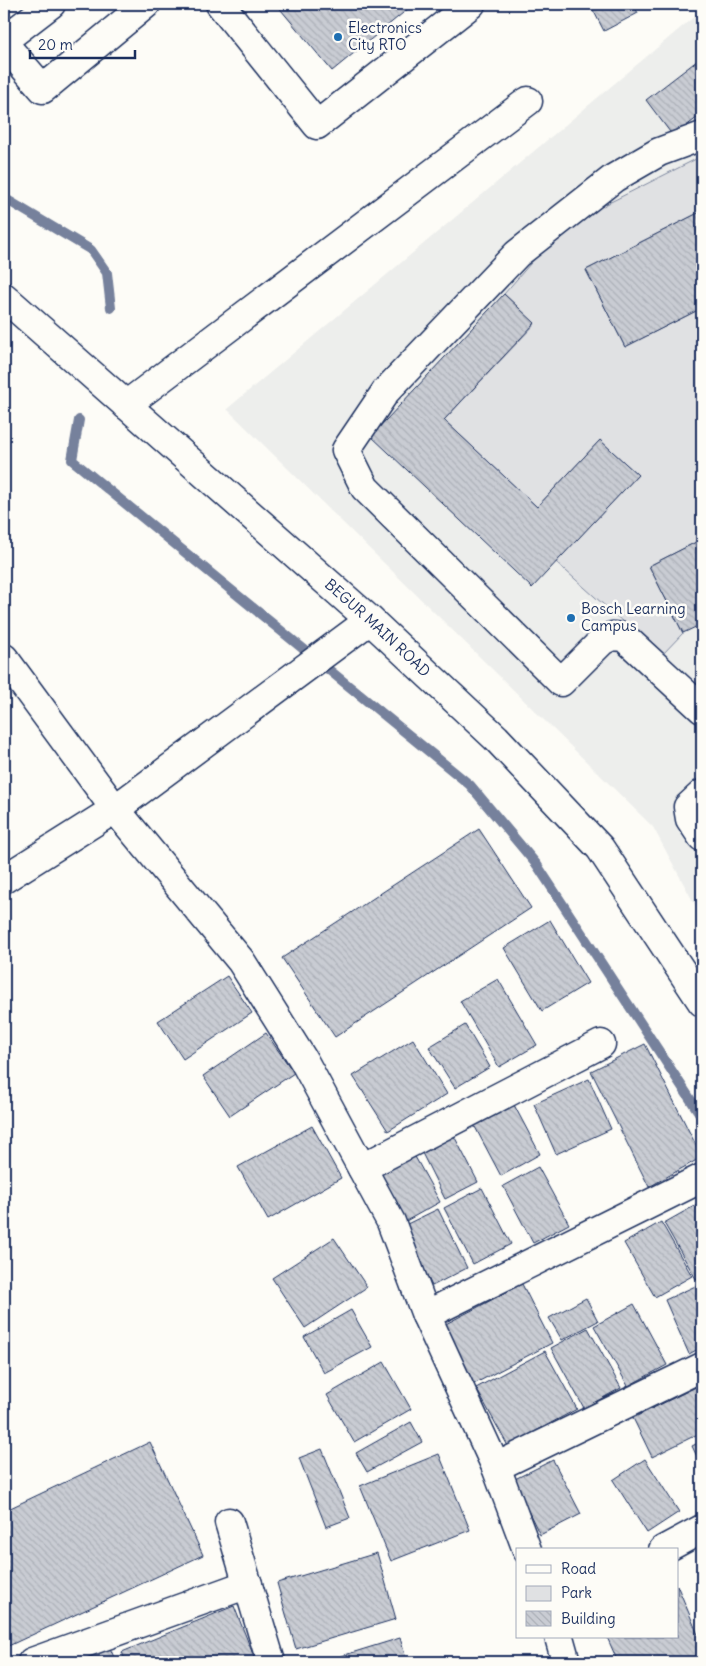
<svg xmlns="http://www.w3.org/2000/svg" width="706" height="1666" font-family="Delius,sans-serif">
	<defs>
		<pattern id="building-back-hatch" width="6" height="6" patternUnits="userSpaceOnUse" patternTransform="scale(1.25)"><rect width="6" height="6" fill="#c9ccd3"/><path d="M-1 5l2 2M0 0l6 6M5-1l2 2" fill="none" stroke="#acb0b8"/></pattern>
	</defs>
	<rect width="100%" height="100%" fill="#fdfcf7"/>
	<filter id="ink" filterUnits="userSpaceOnUse"><feTurbulence type="fractalNoise" baseFrequency=".02" numOctaves="2"/><feDisplacementMap in="SourceGraphic" scale="10" xChannelSelector="R" yChannelSelector="G"/><feConvolveMatrix kernelMatrix="1 2 1 2 8 2 1 2 1" color-interpolation-filters="sRGB"/></filter>
	<g filter="url(#ink)">
		<!-- built -->
		<path fill="#edeeec" d="M702 10V918L653 827 227 409Z"/>
		<!-- green -->
		<path fill="#e0e1e3" stroke="#7e88a0" d="M702 156V211L586 270 625 347 702 308V539L649 566 683 633 661 656 556 562 638 475 600 440 537 507 444 420 535 324 504 294 563 226Z"/>
		<g fill="none" stroke-linecap="round" stroke-linejoin="round">
			<!-- stream -->
			<path stroke="#76819c" stroke-width="10" d="M4 198 91 250 107 273 111 308
				M79 420 72 460 470 785 537 865 702 1117"/>
		</g>
		<!-- building -->
		<path fill="url(#building-back-hatch)" stroke="#1b2f5e" d="M276 4H414L332 71Z
			M590 4H633L638 13 604 31Z
			M702 57V114L673 136 646 100Z
			M702 211V308L625 347 586 270Z
			M504 294 535 323 444 420 537 507 600 440 638 475 532 588 371 436Z
			M702 539V624L683 633 649 566Z
			M479 829 531 908 335 1037 282 958Z
			M550 920 588 983 542 1011 504 948Z
			M227 976 252 1013 183 1059 158 1021Z
			M498 979 537 1045 499 1067 460 1001Z
			M465 1025 490 1067 455 1088 429 1047Z
			M266 1033 294 1073 230 1116 203 1076Z
			M413 1039 447 1094 388 1131 353 1076Z
			M645 1044 702 1157 649 1187 591 1071Z
			M589 1079 611 1129 556 1154 534 1104Z
			M513 1103 540 1154 501 1176 474 1125Z
			M312 1126 341 1178 268 1220 238 1167Z
			M452 1132 478 1182 445 1199 420 1149Z
			M413 1153 440 1202 406 1221 379 1171Z
			M538 1167 569 1224 533 1243 503 1186Z
			M482 1188 511 1244 473 1264 444 1208Z
			M696 1205 702 1217V1276L696 1279 664 1223Z
			M438 1209 467 1268 432 1286 403 1226Z
			M661 1222 692 1276 655 1297 624 1243Z
			M334 1238 367 1287 305 1328 272 1278Z
			M702 1283V1347L689 1354 665 1300Z
			M522 1284 552 1343 470 1386 440 1327Z
			M586 1298 598 1321 562 1340 549 1318Z
			M634 1304 667 1365 628 1386 594 1326Z
			M351 1310 372 1347 324 1373 304 1337Z
			M588 1328 621 1388 584 1408 551 1348Z
			M545 1351 577 1409 508 1446 476 1388Z
			M384 1362 411 1409 354 1442 327 1395Z
			M702 1384V1432L652 1457 633 1418Z
			M411 1422 422 1442 367 1472 356 1453Z
			M702 1441V1467L692 1446Z
			M150 1442 203 1555 4 1648V1511Z
			M322 1449 350 1518 326 1527 299 1458Z
			M439 1454 470 1530 391 1561 360 1486Z
			M645 1459 679 1512 647 1533 613 1480Z
			M553 1460 581 1514 540 1535 513 1480Z
			M377 1553 396 1619 296 1649 277 1583Z
			M677 1585 702 1644V1662H618L607 1637H677Z
			M234 1606 256 1662H126L122 1652Z
			M400 1638 407 1662H322Z
			M110 1648 116 1662H78Z"/>
		<g fill="none" stroke-linecap="round" stroke-linejoin="round">
			<defs>
				<g id="minor">
					<path d="M220 4 317 125 471 4"/>
					<path d="M4 44 43 89 146 4"/>
					<path d="M702 136 659 152 614 178 517 254 386 391 346 450 365 488 561 682 602 641 612 636 624 637 702 709"/>
					<path id="s1" d="M4 297 370 620 496 738 600 848 702 1002"/>
					<path d="M126 405 528 101"/>
					<path d="M4 658 115 809 241 961 304 1061 391 1222 426 1315 496 1467 527 1550"/>
					<path d="M702 794 688 807 690 819 702 837"/>
					<path d="M4 879 115 809 370 620"/>
					<path d="M362 1168 601 1044"/>
					<path d="M426 1315 702 1178"/>
					<path d="M496 1467 702 1367"/>
					<path d="M229 1522 271 1662"/>
					<path d="M663 1550 702 1529"/>
					<path d="M559 1637 566 1662"/>
					<path d="M32 1662 248 1584"/>
				</g>
				<path id="major" d="M4 40 51 4"/>
			</defs>
			<!-- minor casing -->
			<use href="#minor" stroke="#1b2f5e" stroke-width="31"/>
			<!-- major casing -->
			<use href="#major" stroke="#1b2f5e" stroke-width="31"/>
			<!-- minor -->
			<use href="#minor" stroke="#fdfcf7" stroke-width="28"/>
			<!-- major -->
			<use href="#major" stroke="#fdfcf7" stroke-width="28"/>
		</g>
	</g>
	<!-- markers -->
	<g fill="#1f6fb2" stroke="#fdfcf7" stroke-width="2">
		<circle cx="338" cy="37" r="5"/>
		<circle cx="571" cy="618" r="5"/>
	</g>
	<g text-anchor="middle" stroke-width="5" stroke-linejoin="round" paint-order="stroke">
		<!-- poi labels -->
		<g font-size="15" fill="#1b2f5e" stroke="#fdfcf7" text-anchor="start">
			<text x="348" y="33">Electronics<tspan x="348" dy="17">City RTO</tspan></text>
			<text x="581" y="614">Bosch Learning<tspan x="581" dy="17">Campus</tspan></text>
		</g>
		<!-- street labels -->
		<g font-size="15" fill="#1b2f5e" stroke="#fdfcf7">
			<text dy="5" stroke="none"><textPath href="#s1" startOffset="499">BEGUR MAIN ROAD</textPath></text>
		</g>
	</g>
	<!-- margin -->
	<rect width="706" height="1666" fill="none" stroke="#fdfcf7" stroke-width="20"/>
	<rect x="10" y="10" width="686" height="1646" fill="none" stroke="#1b2f5e" stroke-width="2" filter="url(#ink)"/>
	<!-- legend -->
	<rect x="516" y="1548" width="162" height="90" fill="#fdfcf7" stroke="#a3aaba"/>
	<rect x="526" y="1565" width="25" height="8" fill="#fdfcf7" stroke="#a3aaba"/>
	<text x="561" y="1574" font-size="15" fill="#1b2f5e">Road</text>
	<rect x="526" y="1586" width="25" height="15" fill="#e0e1e3" stroke="#a3aaba"/>
	<text x="561" y="1598" font-size="15" fill="#1b2f5e">Park</text>
	<rect x="526" y="1611" width="25" height="15" fill="url(#building-back-hatch)" stroke="#a3aaba"/>
	<text x="561" y="1624" font-size="15" fill="#1b2f5e">Building</text>
	<!-- scale -->
	<path d="M30 50v8h105v-8" fill="none" stroke="#1b2f5e" stroke-width="2.5"/>
	<text x="38" y="50" font-size="15" fill="#1b2f5e" stroke="#fdfcf7" stroke-width="4" paint-order="stroke">20 m</text>
</svg>
